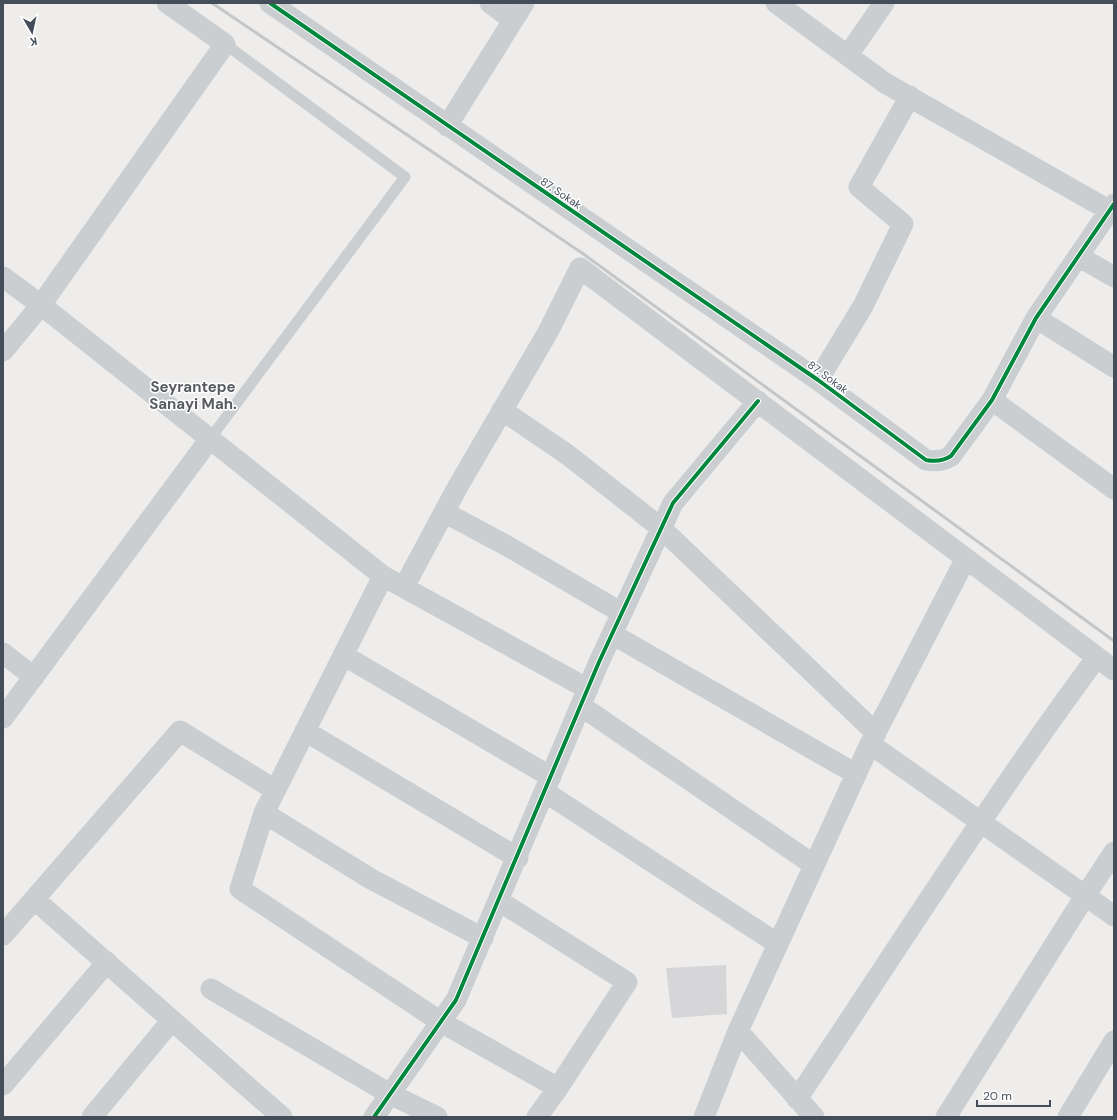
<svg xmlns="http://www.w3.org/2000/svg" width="1117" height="1120" font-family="'DM Sans',sans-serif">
	<rect width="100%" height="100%" fill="#eeedec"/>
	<!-- building -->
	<path fill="#d6d6d8" d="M726 965 727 1014 672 1018 666 968Z"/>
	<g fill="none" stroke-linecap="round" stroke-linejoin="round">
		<!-- service -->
		<path stroke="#caced1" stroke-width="11" d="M209 440 405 177 225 44"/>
		<!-- minor -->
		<path stroke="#caced1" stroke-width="21" d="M270 3 818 380 926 460C936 462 943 461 951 456L992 400 1036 318 1114 204
			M490 3 513 20
			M776 3 885 83 1114 213
			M848 55 884 3
			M447 126 524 3
			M1078 256 1114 277
			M3 277 41 305 383 576 588 689
			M1036 318 1114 367
			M3 351 41 305 225 44 167 3
			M818 380 863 306 903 224 859 187 910 96
			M992 400 1114 489
			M502 410 568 455 661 528 876 733
			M444 512 509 547 622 613
			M383 576 264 813 240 889 441 1022 558 1088
			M404 587 457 488 548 332 580 268 1114 670
			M612 634 856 774
			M3 653 34 677
			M343 655 551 777
			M581 706 814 865
			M3 718 209 440
			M305 731 518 858
			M870 744 1114 916
			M545 792 778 944
			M264 813 371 879 483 938
			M34 899 282 1117
			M499 901 627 982 558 1088 537 1117
			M3 935 180 731 275 790
			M211 989 390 1094 437 1117
			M3 1085 107 962
			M797 1099C896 951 991 800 1097 657
			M92 1117 172 1020
			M374 1117 456 1000 599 662 673 503 758 401
			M704 1117 738 1031
			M814 1117 738 1031 870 744 966 558
			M946 1117 1085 896 1114 852
			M1068 1117 1114 1041"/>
		<!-- rail -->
		<path stroke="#c4c6c8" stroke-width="3" d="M212 3 582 253 1114 641"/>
		<defs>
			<path id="cycleway" d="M270 3 818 380 926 460C936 462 943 461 951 456L992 400 1036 318 1114 204
				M374 1117 456 1000 599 662 673 503 758 401"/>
		</defs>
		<!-- cycleway casing -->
		<use href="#cycleway" stroke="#fff" stroke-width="6"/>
		<!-- cycleway -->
		<use href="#cycleway" stroke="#00873e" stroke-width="4"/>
	</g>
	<g text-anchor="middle" stroke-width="3" stroke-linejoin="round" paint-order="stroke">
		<!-- street labels -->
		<g font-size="11" fill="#444d5a" stroke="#fff">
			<text transform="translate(561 193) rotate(34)" y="4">87. Sokak</text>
			<text transform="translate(828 377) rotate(36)" y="4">87. Sokak</text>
		</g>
		<!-- district labels -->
		<g font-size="15" font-weight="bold" fill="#585b61" stroke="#fff">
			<text x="193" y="392">Seyrantepe<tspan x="193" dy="17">Sanayi Mah.</tspan></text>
		</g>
	</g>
	<!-- border -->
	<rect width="1117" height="1120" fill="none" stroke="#444d5a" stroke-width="8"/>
	<!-- north arrow -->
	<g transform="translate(32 32) rotate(171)" stroke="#ffffff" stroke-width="3" paint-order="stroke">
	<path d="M0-3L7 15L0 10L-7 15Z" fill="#444d5a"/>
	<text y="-6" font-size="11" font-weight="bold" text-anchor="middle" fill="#444d5a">K</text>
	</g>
	<!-- scale -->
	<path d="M977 1100v6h73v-6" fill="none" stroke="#444d5a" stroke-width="2"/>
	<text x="983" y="1100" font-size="12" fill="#444d5a" stroke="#ffffff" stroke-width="3" paint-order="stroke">20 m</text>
</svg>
